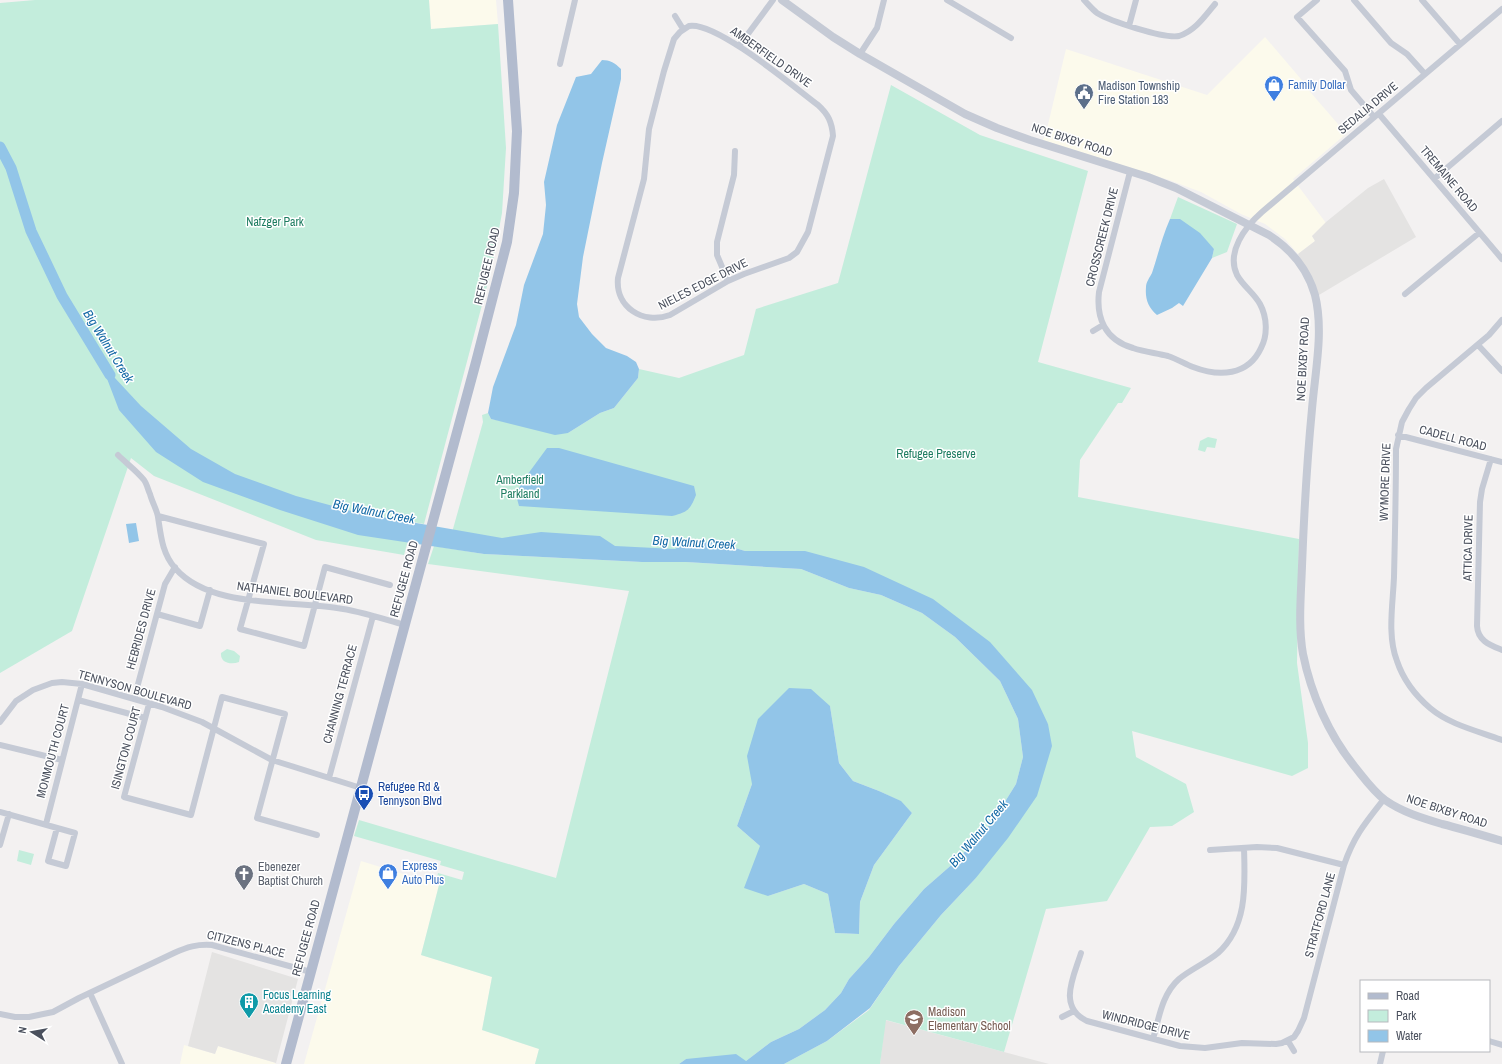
<svg xmlns="http://www.w3.org/2000/svg" width="1502" height="1064" font-family="'Archivo Narrow',sans-serif">
	<rect width="100%" height="100%" fill="#f3f1f1"/>
	<!-- commercial -->
	<path fill="#fcfaec" d="M429 0H496L498 24 431 29Z
		M1265 37 1306 85 1305 86 1344 131 1347 133 1293 179 1326 223 1312 236 1315 241 1298 254 1285 239 1265 224 1241 214 1201 192 1169 180 1043 140 1046 133 1066 49 1207 95Z
		M361 861 439 885 421 955 492 977 482 1030 539 1049 535 1064H304Z
		M184 1045 215 1054 218 1046 276 1063 275 1064H180Z"/>
	<!-- education -->
	<path fill="#e4e3e2" d="M1384 179 1416 237 1319 295 1298 254 1315 241 1312 236 1326 222 1368 188Z
		M212 952 298 979 276 1063 218 1046 215 1054 188 1046Z
		M885 1020 1049 1064H880Z"/>
	<!-- green -->
	<path fill="#c3eddc" fill-rule="evenodd" d="M35 0H429L431 29 498 24 506 148 502 213 492 267 424 524 413 522 404 555 316 540 154 476 131 458 72 631 0 673V3Z
		M891 85 980 135 1088 171 1038 362 1131 388 1122 403H1118L1080 460 1078 497 1299 539 1297 663 1308 743V768L1292 776 1132 731 1136 757 1186 784 1194 812 1172 826 1150 827 1107 901 1046 909 1004 1052 886 1020 880 1064H784L827 1041 869 1010 899 966 941 915 975 879 1048 724 942 609 766 551H745L719 543 687 552 451 536 483 422 482 415 488 413 491 419 568 433 600 413 614 408 638 378 639 369 679 378 744 355 756 309 838 283Z
		M1178 197 1237 224 1227 252 1212 258 1214 249 1170 219Z
		M1208 437 1217 439 1215 448 1207 447 1205 452 1198 450 1200 441Z
		M434 546 484 554 642 562H686L801 569 849 588 881 595 922 613 955 637 1000 681 1018 719 1023 757 1016 784 993 821 956 861 924 889 894 924 869 957 849 979 841 993 825 1010 799 1029 771 1042 746 1061 686 1059 679 1064H535L539 1049 482 1030 492 977 421 955 439 885 435 884 438 873 462 880 464 872 440 865 441 861 354 836 359 820 556 878 629 591 428 564ZM830 706 839 763 853 781 879 791 900 801 912 813 874 865 860 902 859 934 835 933 828 894 804 884 768 896 760 846 737 826 752 784Z
		M227 649 234 651 240 656 239 662C231 665 220 663 221 653Z
		M19 850 34 854 31 865 17 861Z"/>
	<!-- water -->
	<path fill="#92c5e8" d="M602 60C610 60 615 63 621 69V79L602 163 583 257 577 304 579 317 592 334 606 348 627 356 636 362 639 369 638 378 614 408 600 413 568 433 555 435 491 419 488 413 493 387 516 325 524 285 543 234 546 205 544 182 557 125 576 77 591 74Z
		M1170 219H1180L1200 233 1214 249 1212 258 1183 306 1179 303 1172 308 1157 315C1148 307 1145 299 1146 287 1146 282 1150 277 1152 273 1158 255 1162 237 1170 219Z
		M101 363 141 406 191 449 235 474 296 496 359 513 502 538 541 532 600 536 615 546 675 549 690 540 719 543 745 551H805L864 567 933 599 990 642 1032 690 1048 724 1052 746 1037 796 1008 838 975 879 941 915 899 966 870 1008 827 1041 784 1064H679L686 1059 736 1054 746 1061 771 1042 799 1029 825 1010 841 993 849 979 869 957 894 924 924 889 956 861 993 821 1016 784 1023 757 1018 719 1000 681 955 637 922 613 881 595 849 588 801 569 686 562H642L484 554 358 535 280 510 203 482 156 452 119 410Z
		M547 448H559L694 486 696 495C690 510 688 512 672 516L519 506 516 495 522 482Z
		M136 523 139 541 129 543 126 524Z
		M789 688 811 689 830 706 839 763 853 781 879 791 901 801 912 813 874 865 860 902 859 934 835 933 828 894 804 884 768 896 744 888 760 846 737 826 752 784 747 756 758 719Z"/>
	<g fill="none" stroke-linecap="round" stroke-linejoin="round">
		<!-- river -->
		<path stroke="#92c5e8" stroke-width="11" d="M0 147 11 168 31 231 62 296 110 375"/>
		<!-- minor -->
		<path stroke="#c5cad5" stroke-width="6" d="M947 0 1011 38
			M1084 0C1088 4 1092 9 1097 13 1110 21 1164 39 1179 36 1195 31 1205 16 1215 4
			M1317 0 1297 17 1345 71 1351 90 1374 117
			M1354 0 1391 43 1407 54 1425 74
			M1422 0 1460 44
			M675 16 683 29
			M689 26C716 21 794 87 818 105 828 114 832 122 833 136L808 232 797 252 789 258 744 274 728 281 670 315C643 325 615 307 618 278L644 179 649 129 664 71 674 39 680 32Z
			M1129 26 1136 0
			M739 46 773 0
			M860 54 877 28 884 0
			M560 64 575 0
			M1379 114 1502 259
			M1130 172 1099 292C1096 318 1105 340 1133 348 1144 352 1157 353 1168 356 1177 359 1185 364 1193 367 1219 377 1248 376 1261 348 1268 335 1267 317 1260 304 1254 293 1243 286 1237 275 1226 252 1245 227 1262 212L1502 9
			M1434 179 1502 121
			M728 281 717 255V242L734 175 735 151
			M1405 294 1479 233
			M1502 320 1489 335 1426 388 1416 398 1409 409 1402 422 1396 449C1396 492 1395 534 1394 577 1393 603 1387 636 1397 661 1403 679 1416 696 1430 708 1450 725 1478 731 1502 740
			M1093 331 1103 325
			M1478 345 1502 371
			M1398 435 1502 462
			M118 455C126 463 137 471 144 480 147 484 148 490 150 494 152 502 157 510 158 517 161 536 162 553 175 568 210 609 289 600 337 608 360 611 383 619 405 625
			M1491 459 1482 489 1480 502 1477 626C1478 641 1490 645 1502 650
			M158 516 264 544 240 629 304 646 325 567 390 585
			M157 614 200 626 210 590
			M134 699 165 584 175 567
			M78 700 145 718
			M149 704 124 797 191 815 222 697 285 714 257 818 317 835
			M0 722 16 701 33 690 52 683 62 682 82 684 162 707 202 722 272 760 361 788
			M0 745 62 760
			M329 778 373 616
			M0 812 75 833 66 866 48 861 57 828
			M46 824 82 684
			M0 845 9 814
			M1210 850 1257 847 1277 848 1344 865
			M1081 953C1074 976 1057 1007 1087 1021L1180 1046 1205 1048 1242 1043 1276 1044 1282 1043 1294 1037 1298 1031 1304 1018 1344 865C1354 836 1365 823 1384 799
			M90 993 122 1064
			M0 1014 15 1017H29L53 1012 79 998 174 953C187 947 197 944 212 945L311 972
			M1062 1017 1074 1011
			M1153 1039C1159 1018 1162 994 1179 979 1191 969 1206 963 1218 953 1248 926 1245 884 1244 848
			M1288 1041 1294 1051
			M1489 1041 1502 1045
			M1380 1064 1383 1051"/>
		<!-- tertiary -->
		<path stroke="#c5cad5" stroke-width="8" d="M782 0 833 37 860 54 965 114 997 128 1030 140 1148 177 1176 188 1269 235C1291 249 1308 270 1315 295 1324 331 1315 372 1312 409 1307 461 1304 514 1302 566 1301 595 1298 626 1303 654 1311 694 1329 735 1355 767 1364 778 1373 791 1385 800 1402 812 1422 818 1442 824 1462 829 1482 835 1502 841"/>
		<!-- primary -->
		<path stroke="#b2bbce" stroke-width="10" d="M286 1064 476 362 507 242 514 193 517 131 508 0"/>
	</g>
	<!-- icons -->
	<defs>
		<symbol id="shop-pin" viewBox="-11 -11 22 30"><path d="M0 17L-7.5 6A9.5 9.5 0 1 1 7.5 6Z" fill="#3f7fe0" stroke="#fff"/><path d="M-5-2.5h2.3a2.7 3.5 0 0 1 5.4 0H5L5.5 6h-11ZM-1.5-2.5h3a1.5 2.3 0 0 0-3 0Z" fill="#fff"/></symbol>
		<symbol id="civic-pin" viewBox="-11 -11 22 30"><path d="M0 17L-7.5 6A9.5 9.5 0 1 1 7.5 6Z" fill="#5c6f8a" stroke="#fff"/><path d="M-.6-6.5H3V-4.5H.6V-3L4-1V1h2V6H-6V1h2V-1L-.6-3ZM-1.2 2.5V6h2.4V2.5Z" fill="#fff"/></symbol>
		<symbol id="bus-pin" viewBox="-11 -11 22 30"><path d="M0 17L-7.5 6A9.5 9.5 0 1 1 7.5 6Z" fill="#1a4fb4" stroke="#fff"/><path d="M-5-6H5V4H4V6H2V4H-2V6H-4V4H-5ZM-3.5-4V0h7V-4ZM-3.5 1.2v1.5H-2V1.2ZM2 1.2v1.5H3.5V1.2Z" fill="#fff"/></symbol>
		<symbol id="church-pin" viewBox="-11 -11 22 30"><path d="M0 17L-7.5 6A9.5 9.5 0 1 1 7.5 6Z" fill="#6b7280" stroke="#fff"/><path d="M-1.2-6h2.4v3.5h3.3v2.4h-3.3V6h-2.4V-.1h-3.3v-2.4h3.3Z" fill="#fff"/></symbol>
		<symbol id="building-pin" viewBox="-11 -11 22 30"><path d="M0 17L-7.5 6A9.5 9.5 0 1 1 7.5 6Z" fill="#0f9aa8" stroke="#fff"/><path d="M-4-6H4V6H1V3H-1V6H-4ZM-2.5-4.3h1.7v1.8h-1.7ZM.8-4.3h1.7v1.8H.8ZM-2.5-1h1.7V.8h-1.7ZM.8-1h1.7V.8H.8Z" fill="#fff"/></symbol>
		<symbol id="school-pin" viewBox="-11 -11 22 30"><path d="M0 17L-7.5 6A9.5 9.5 0 1 1 7.5 6Z" fill="#8d6e63" stroke="#fff"/><path d="M0-5L7-2L0 1L-7-2ZM-4 1L0 2.5L4 1V4Q0 6-4 4Z" fill="#fff"/></symbol>
	</defs>
	<g fill-rule="evenodd">
		<use href="#shop-pin" x="1263" y="74" width="22" height="30"/>
		<use href="#civic-pin" x="1073" y="82" width="22" height="30"/>
		<use href="#bus-pin" x="353" y="783" width="22" height="30"/>
		<use href="#shop-pin" x="377" y="862" width="22" height="30"/>
		<use href="#church-pin" x="233" y="863" width="22" height="30"/>
		<use href="#building-pin" x="238" y="991" width="22" height="30"/>
		<use href="#school-pin" x="903" y="1008" width="22" height="30"/>
	</g>
	<g text-anchor="middle" stroke-width="3" stroke-linejoin="round" paint-order="stroke">
		<!-- street labels -->
		<g font-size="12" fill="#4a505d" stroke="#fff">
			<text transform="translate(771 57) rotate(35)" y="4">AMBERFIELD DRIVE</text>
			<text transform="translate(1368 108) rotate(-40)" y="4">SEDALIA DRIVE</text>
			<text transform="translate(1072 140) rotate(18)" y="4">NOE BIXBY ROAD</text>
			<text transform="translate(1449 179) rotate(50)" y="4">TREMAINE ROAD</text>
			<text transform="translate(1102 237) rotate(-76)" y="4">CROSSCREEK DRIVE</text>
			<text transform="translate(487 266) rotate(-77)" y="4">REFUGEE ROAD</text>
			<text transform="translate(703 284) rotate(-27)" y="4">NIELES EDGE DRIVE</text>
			<text transform="translate(1303 359) rotate(-87)" y="4">NOE BIXBY ROAD</text>
			<text transform="translate(1453 438) rotate(15)" y="4">CADELL ROAD</text>
			<text transform="translate(1385 482) rotate(-88)" y="4">WYMORE DRIVE</text>
			<text transform="translate(1468 548) rotate(-89)" y="4">ATTICA DRIVE</text>
			<text transform="translate(404 579) rotate(-75)" y="4">REFUGEE ROAD</text>
			<text transform="translate(295 593) rotate(7)" y="4">NATHANIEL BOULEVARD</text>
			<text transform="translate(141 629) rotate(-75)" y="4">HEBRIDES DRIVE</text>
			<text transform="translate(135 690) rotate(16)" y="4">TENNYSON BOULEVARD</text>
			<text transform="translate(340 694) rotate(-75)" y="4">CHANNING TERRACE</text>
			<text transform="translate(126 748) rotate(-75)" y="4">ISINGTON COURT</text>
			<text transform="translate(53 751) rotate(-75)" y="4">MONMOUTH COURT</text>
			<text transform="translate(1447 811) rotate(18)" y="4">NOE BIXBY ROAD</text>
			<text transform="translate(1320 915) rotate(-75)" y="4">STRATFORD LANE</text>
			<text transform="translate(306 938) rotate(-75)" y="4">REFUGEE ROAD</text>
			<text transform="translate(246 944) rotate(14)" y="4">CITIZENS PLACE</text>
			<text transform="translate(1146 1025) rotate(14)" y="4">WINDRIDGE DRIVE</text>
		</g>
		<!-- shop labels -->
		<g font-size="12" fill="#366cbe" stroke="#fff" text-anchor="start">
			<text x="1288" y="89">Family Dollar</text>
			<text x="402" y="870">Express<tspan x="402" dy="14">Auto Plus</tspan></text>
		</g>
		<!-- service labels -->
		<g font-size="12" fill="#4e5e75" stroke="#fff" text-anchor="start">
			<text x="1098" y="90">Madison Township<tspan x="1098" dy="14">Fire Station 183</tspan></text>
		</g>
		<!-- park labels -->
		<g font-size="12" fill="#1d7c60" stroke="#fff">
			<text x="275" y="226">Nafzger Park</text>
			<text x="936" y="458">Refugee Preserve</text>
			<text x="520" y="484">Amberfield<tspan x="520" dy="14">Parkland</tspan></text>
		</g>
		<!-- transit labels -->
		<g font-size="12" fill="#164399" stroke="#fff" text-anchor="start">
			<text x="378" y="791">Refugee Rd &amp;<tspan x="378" dy="14">Tennyson Blvd</tspan></text>
		</g>
		<!-- worship labels -->
		<g font-size="12" fill="#5b616d" stroke="#fff" text-anchor="start">
			<text x="258" y="871">Ebenezer<tspan x="258" dy="14">Baptist Church</tspan></text>
		</g>
		<!-- culture labels -->
		<g font-size="12" fill="#0d838f" stroke="#fff" text-anchor="start">
			<text x="263" y="999">Focus Learning<tspan x="263" dy="14">Academy East</tspan></text>
		</g>
		<!-- education labels -->
		<g font-size="12" fill="#785e54" stroke="#fff" text-anchor="start">
			<text x="928" y="1016">Madison<tspan x="928" dy="14">Elementary School</tspan></text>
		</g>
		<!-- water labels -->
		<g font-size="13" font-style="italic" fill="#146aa6" stroke="#fff">
			<text transform="translate(109 346) rotate(58)" y="5">Big Walnut Creek</text>
			<text transform="translate(374 511) rotate(11)" y="5">Big Walnut Creek</text>
			<text transform="translate(694 542) rotate(3)" y="5">Big Walnut Creek</text>
			<text transform="translate(978 833) rotate(-50)" y="5">Big Walnut Creek</text>
		</g>
	</g>
	<!-- legend -->
	<rect x="1360" y="980" width="130" height="72" fill="#ffffff" stroke="#b7b9be"/>
	<rect x="1368" y="993" width="20" height="6" fill="#b2bbce" stroke="#b7b9be"/>
	<text x="1396" y="1000" font-size="12" fill="#4a505d">Road</text>
	<rect x="1368" y="1010" width="20" height="12" fill="#c3eddc" stroke="#b7b9be"/>
	<text x="1396" y="1020" font-size="12" fill="#4a505d">Park</text>
	<rect x="1368" y="1030" width="20" height="12" fill="#92c5e8" stroke="#b7b9be"/>
	<text x="1396" y="1040" font-size="12" fill="#4a505d">Water</text>
	<!-- north arrow -->
	<g transform="translate(32 1032) rotate(281)" stroke="#ffffff" stroke-width="3" paint-order="stroke">
	<path d="M0-3L7 15L0 10L-7 15Z" fill="#4a505d"/>
	<text y="-6" font-size="11" font-weight="bold" text-anchor="middle" fill="#4a505d">N</text>
	</g>
</svg>
